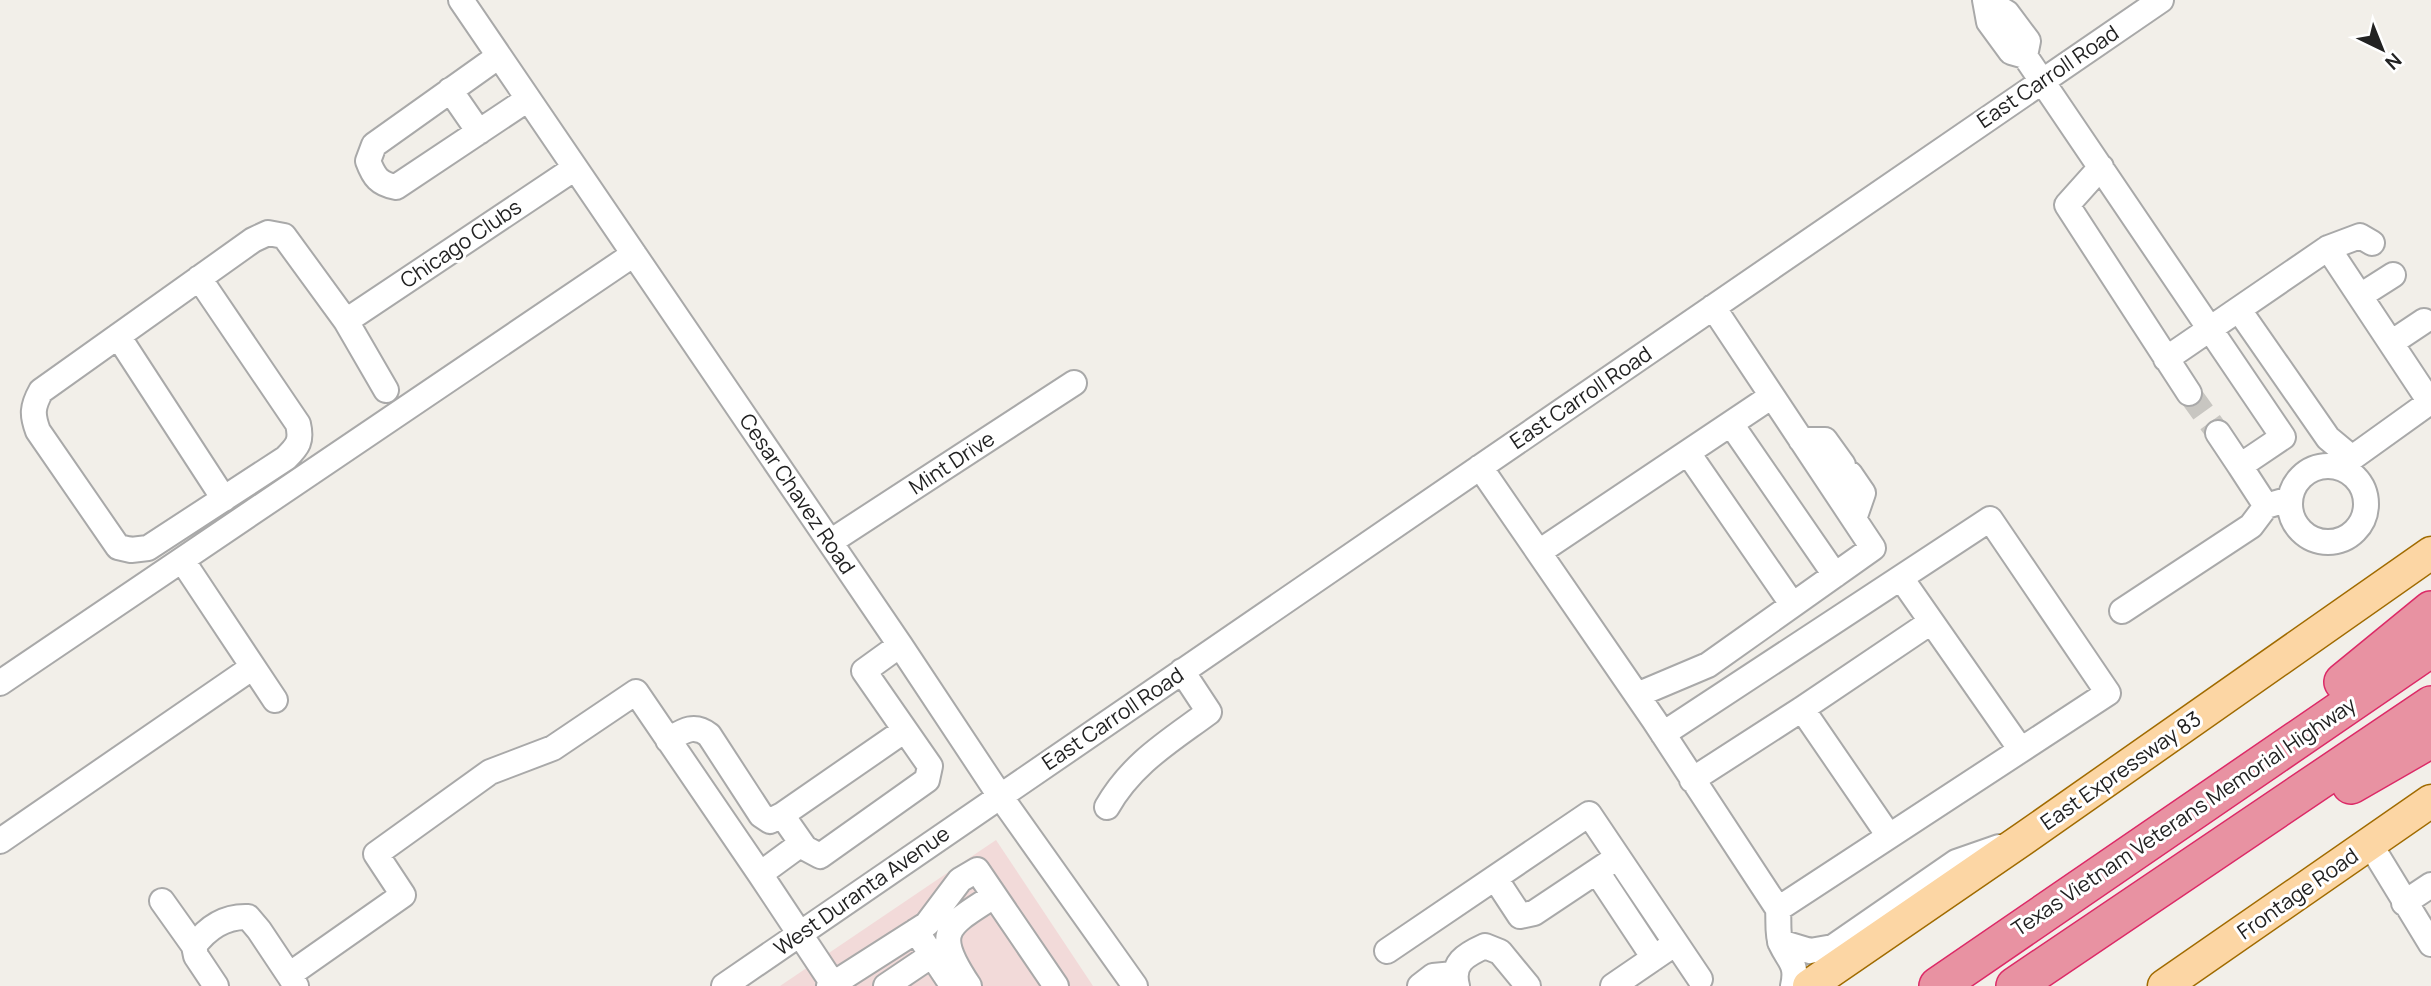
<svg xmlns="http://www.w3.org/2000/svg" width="2431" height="986" font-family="Manrope,sans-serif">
	<rect width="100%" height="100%" fill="#f2efe9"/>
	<!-- commercial -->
	<path fill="#f2dad9" d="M996 840 1093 986H780Z"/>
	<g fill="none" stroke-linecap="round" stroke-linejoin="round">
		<!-- minor-tunnel -->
		<path stroke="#c8c6c1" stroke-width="24" stroke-dasharray="24 12" stroke-linecap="butt" d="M2189 393 2218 433"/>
		<defs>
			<path id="minor" d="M461 0 900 645 1000 796 1135 986
				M1985 0 1989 22 2011 52 2025 56 2283 437 2240 466 2218 433
				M1986 0 2007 13 2028 41 2025 56
				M499 56 374 145 368 161C374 177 379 184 396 187L528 99
				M450 90 479 132
				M2101 167 2067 205 2189 393
				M199 278 298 424C302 441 298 446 286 458L148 548 131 550 118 547 38 431C32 415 32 407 41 391L253 240 268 233 284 236 346 321 386 390
				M2360 296 2393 275
				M2239 310 2328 438 2352 458 2430 402 2328 248
				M346 321 575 168
				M118 336 224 499
				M2391 343 2424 321
				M2166 359 2328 248 2360 236 2372 243
				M1731 424 1835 575
				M1801 440H1825L1843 465
				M1688 453 1792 604
				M2240 466 2266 506
				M2290 504a38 38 0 1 1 76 0a38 38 0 1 1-76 0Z
				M1480 467 1654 720 1778 909C1779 920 1777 935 1781 944 1789 961 1798 964 1793 986
				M1850 474 1863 493 1854 519
				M830 542 1074 383
				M1539 552 1772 396
				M182 560 275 700
				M1901 578 2021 750
				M2122 611 2251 526 2266 506 2290 499
				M900 645 864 671 930 766 927 780 820 856 805 848 782 815 905 730
				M0 683 634 254
				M1637 695 1708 665 1873 548 1713 307
				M1802 709 1889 836
				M1663 734 1990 519 2108 693 1778 909
				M668 740C683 731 694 723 709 735L761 815 770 821 782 815
				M1692 780 1802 709 1931 622
				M1107 807C1132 763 1170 741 1209 712L1182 671
				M0 841 253 667
				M2370 844 2431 944
				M1597 872 1654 958
				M760 874 801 844
				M1495 878 1520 916 1534 913 1618 857
				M162 901 194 946
				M2404 903 2431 885
				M916 931 950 982
				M1780 942 1810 951 1833 947 1956 862 1999 847
				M1387 951 1589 814 1700 979
				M833 984 927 924 960 880 977 870 1056 986
				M216 986 196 956 194 946C208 927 225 916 248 917L259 930 289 975
				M296 986 289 975 403 895 376 854 490 772 553 748 636 692 760 874 833 984 829 986
				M724 986 2161 0
				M886 986 932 955
				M969 986C933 932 945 927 994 896
				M1420 986 1433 976 1454 974
				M1457 986C1451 963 1465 955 1485 946L1500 952 1528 986
				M1613 986 1667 949"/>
			<path id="major" d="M1809 986 2023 839 2431 553
				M2164 986 2431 801"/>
			<path id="highway" d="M2343 682 2431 610
				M2351 785 2431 739
				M1938 986 2431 648
				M2015 986 2431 705"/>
		</defs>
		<!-- minor casing -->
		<use href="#minor" stroke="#a9a9a9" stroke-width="28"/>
		<!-- major casing -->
		<use href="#major" stroke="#a06b00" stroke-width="35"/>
		<!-- highway casing -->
		<use href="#highway" stroke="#dc2a67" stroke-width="40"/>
		<!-- minor -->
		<use href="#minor" stroke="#fff" stroke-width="24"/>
		<!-- major -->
		<use href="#major" stroke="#fcd6a4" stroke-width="32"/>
		<!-- highway -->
		<use href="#highway" stroke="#e892a2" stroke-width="37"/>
	</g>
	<g text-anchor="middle" stroke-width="6" stroke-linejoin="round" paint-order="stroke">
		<!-- street labels -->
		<g font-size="21" fill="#222" stroke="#fff">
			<text transform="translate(2048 77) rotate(-34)" y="7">East Carroll Road</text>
			<text transform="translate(461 244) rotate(-34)" y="7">Chicago Clubs</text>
			<text transform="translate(1581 398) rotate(-34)" y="7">East Carroll Road</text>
			<text transform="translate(952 463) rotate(-33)" y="7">Mint Drive</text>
			<text transform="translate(797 494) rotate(56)" y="7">Cesar Chavez Road</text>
			<text transform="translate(1113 719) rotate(-34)" y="7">East Carroll Road</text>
			<text transform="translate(2121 771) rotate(-35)" y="7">East Expressway 83</text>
			<text transform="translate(2184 817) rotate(-34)" y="7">Texas Vietnam Veterans Memorial Highway</text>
			<text transform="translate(862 891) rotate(-35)" y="7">West Duranta Avenue</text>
			<text transform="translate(2298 894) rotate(-35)" y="7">Frontage Road</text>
		</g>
	</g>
	<!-- north arrow -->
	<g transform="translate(2382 49) rotate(137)" stroke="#ffffff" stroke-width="5" paint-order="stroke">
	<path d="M0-5L12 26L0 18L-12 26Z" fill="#222222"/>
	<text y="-10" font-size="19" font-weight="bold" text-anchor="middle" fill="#222222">N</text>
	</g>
</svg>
